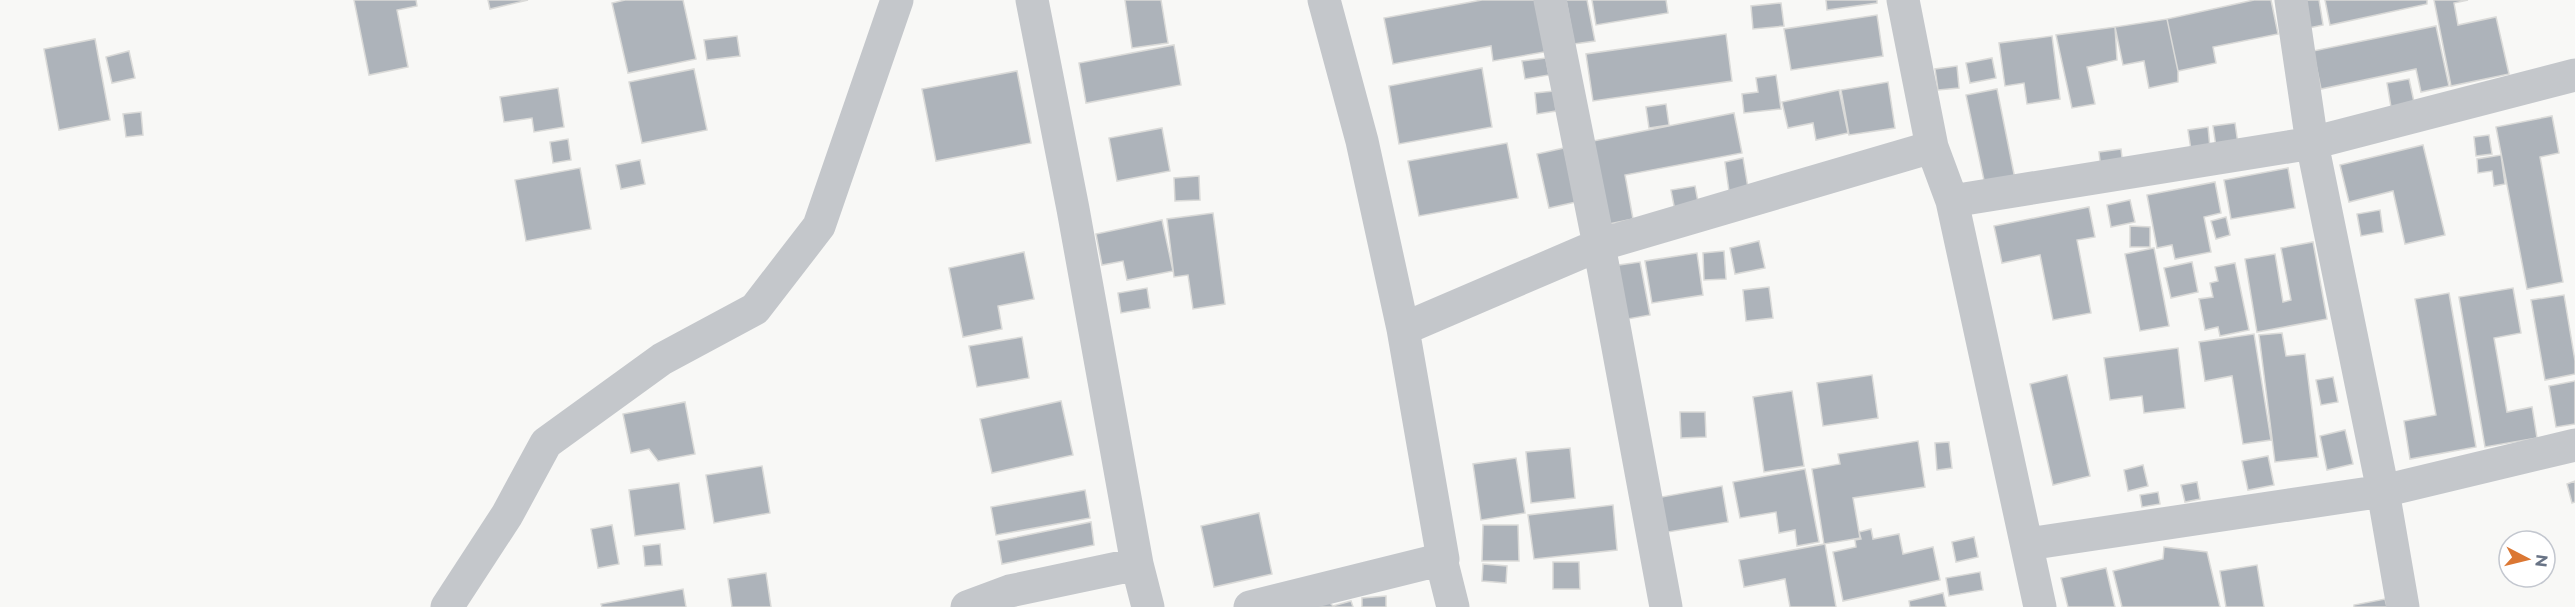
<svg xmlns="http://www.w3.org/2000/svg" width="2575" height="607" font-family="Montserrat,sans-serif">
	<rect width="100%" height="100%" fill="#f8f8f6"/>
	<!-- building -->
	<path fill="#adb3ba" stroke="#dadad8" stroke-width="1.5" d="M354 0H416L417 6 397 10 408 67 369 75Z
		M488 0H528L490 9Z
		M625 0H683L696 59 628 73 612 3Z
		M1125 0H1161L1168 43 1132 48Z
		M1482 0H1541L1550 51 1493 61 1491 46 1393 64 1384 18Z
		M1566 0H1587L1595 41 1574 44Z
		M1592 0H1666L1668 13 1596 25Z
		M1826 0H1877V3L1827 10Z
		M2254 0H2271L2278 34 2213 47 2216 63 2178 71 2167 19Z
		M2299 0H2319L2323 25 2304 29Z
		M2325 0H2427V4L2330 25Z
		M2434 0H2468L2454 3 2458 25 2496 17 2509 74 2451 86Z
		M1781 3 1784 26 1753 29 1751 6Z
		M1877 15 1883 56 1791 70 1784 29Z
		M2167 19 2178 71V82L2149 88 2144 61 2123 65 2115 27Z
		M2436 26 2449 86 2421 92 2416 69 2321 89 2313 51Z
		M2115 27 2117 60 2087 67 2095 104 2072 108 2056 35Z
		M1726 34 1732 81 1593 101 1586 54Z
		M737 36 740 56 707 60 704 40Z
		M2052 36 2060 99 2027 104 2024 83 2005 86 1999 43Z
		M95 39 110 120 59 130 44 49Z
		M1174 45 1181 85 1086 103 1079 63Z
		M129 51 135 78 112 83 106 57Z
		M1546 58 1549 75 1525 79 1522 61Z
		M1992 58 1996 78 1970 83 1966 63Z
		M1957 66 1959 88 1938 90 1935 69Z
		M1482 68 1492 127 1399 144 1389 86Z
		M694 69 707 130 642 143 629 82Z
		M1017 71 1031 143 936 161 922 89Z
		M1776 75 1781 109 1744 113 1742 94 1758 92 1756 78Z
		M2409 79 2414 102 2391 107 2387 83Z
		M1888 82 1895 128 1849 135 1841 90Z
		M558 88 564 127 534 132 532 118 504 122 500 97Z
		M1997 89 2015 179 1985 185 1966 95Z
		M1839 90 1848 133 1816 140 1813 123 1788 128 1782 102Z
		M1554 91 1556 111 1537 114 1535 93Z
		M1666 104 1669 125 1649 128 1646 107Z
		M141 112 143 135 126 137 123 114Z
		M1734 113 1742 153 1625 175 1633 219 1604 225 1588 142Z
		M2552 116 2559 153 2540 157 2563 282 2527 289 2496 127Z
		M2235 123 2238 144 2216 147 2213 126Z
		M2208 127 2210 148 2191 150 2188 130Z
		M1162 128 1170 171 1117 181 1109 138Z
		M2489 135 2492 154 2476 156 2474 137Z
		M568 139 571 160 553 163 550 142Z
		M1507 143 1518 198 1419 216 1408 161Z
		M2423 145 2445 235 2405 244 2393 191 2349 202 2340 165Z
		M1564 148 1576 202 1549 208 1537 154Z
		M2121 149 2123 166 2101 169 2099 152Z
		M2501 155 2505 184 2494 186 2492 171 2478 173 2477 159Z
		M1743 158 1748 188 1729 191 1725 162Z
		M640 160 645 184 621 189 616 165Z
		M580 168 591 229 526 241 515 180Z
		M2288 168 2295 208 2231 219 2224 180Z
		M1199 176 1200 200 1175 201 1174 178Z
		M2215 182 2221 213 2204 217 2211 252 2175 259 2172 245 2157 248 2147 195Z
		M1695 186 1699 207 1675 211 1671 190Z
		M2130 200 2135 222 2111 227 2107 205Z
		M2089 207 2095 237 2077 240 2091 313 2053 320 2040 255 2002 263 1994 226Z
		M2380 210 2383 232 2361 236 2357 214Z
		M1213 213 1225 304 1193 309 1188 275 1174 277 1167 219Z
		M2226 217 2230 235 2216 239 2211 221Z
		M1162 220 1173 271 1127 280 1123 261 1102 265 1096 234Z
		M2130 226 2150 227V247H2130Z
		M1759 241 1765 268 1735 274 1730 248Z
		M2313 242 2327 319 2257 332 2245 259 2275 254 2283 302 2291 300 2281 248Z
		M2154 248 2169 326 2140 331 2125 254Z
		M1724 251 1726 279 1704 280 1703 253Z
		M1024 252 1034 299 998 306 1002 329 963 337 949 268Z
		M1697 253 1703 295 1652 303 1645 261Z
		M1640 262 1650 315 1622 320 1612 266Z
		M2192 262 2198 292 2171 298 2164 268Z
		M2235 263 2249 330 2220 336 2218 327 2205 330 2199 299 2213 297 2210 283 2218 281 2215 267Z
		M1769 287 1773 318 1746 321 1743 290Z
		M1147 288 1150 308 1121 313 1118 293Z
		M2513 288 2521 333 2494 338 2507 412 2532 407 2537 438 2485 447 2459 297Z
		M2449 293 2476 447 2410 459 2404 421 2436 415 2415 299Z
		M2564 295 2575 361V374L2545 380 2531 300Z
		M2282 333 2286 356 2305 354 2318 457 2275 462 2259 335Z
		M2254 334 2271 440 2243 444 2232 376 2205 381 2199 342Z
		M1022 337 1029 378 977 387 969 346Z
		M2178 348 2185 408 2144 413 2142 396 2110 400 2104 358Z
		M1872 375 1878 418 1823 426 1817 383Z
		M2067 375 2090 476 2053 485 2030 384Z
		M2333 377 2338 402 2321 405 2316 380Z
		M2575 381V424L2556 427 2549 386Z
		M1792 391 1804 466 1764 472 1753 397Z
		M1061 401 1073 455 992 473 980 419Z
		M685 402 695 454 658 461 649 449 631 453 623 414Z
		M1680 412H1705L1706 437 1681 438Z
		M2345 430 2353 464 2327 470 2320 436Z
		M1918 441 1925 487 1853 498 1860 538 1824 544 1812 469 1840 464 1838 454Z
		M1949 442 1952 468 1937 470 1935 443Z
		M1570 448 1575 498 1531 503 1526 452Z
		M2268 456 2274 485 2248 490 2242 461Z
		M1516 458 1525 513 1481 520 1473 464Z
		M2143 465 2148 486 2128 491 2124 470Z
		M762 466 770 513 714 523 706 475Z
		M1805 469 1819 542 1797 546 1795 530 1779 533 1776 512 1740 518 1733 482Z
		M2575 481V502L2572 503 2567 484Z
		M2197 482 2200 499 2185 502 2181 485Z
		M679 483 685 529 635 536 629 490Z
		M1722 486 1728 522 1662 533 1656 498Z
		M1085 490 1090 518 996 535 991 507Z
		M2158 492 2160 504 2142 507 2140 495Z
		M1613 505 1617 550 1534 559 1528 515Z
		M1259 513 1272 574 1214 587 1201 526Z
		M1091 522 1094 545 1002 564 998 541Z
		M612 525 619 564 598 568 591 529Z
		M1483 525H1518L1519 561H1482Z
		M1871 529 1873 539 1899 534 1903 554 1933 547 1940 580 1843 601 1833 552 1856 547 1855 540 1861 539 1859 532Z
		M1974 537 1978 557 1956 562 1952 542Z
		M660 544 662 565 645 566 643 546Z
		M1825 544 1836 607H1790L1785 579 1744 587 1739 560Z
		M2164 547 2207 552 2220 607H2122L2113 571 2163 559Z
		M1553 562H1579L1580 589H1553Z
		M1483 564 1507 566 1506 583 1482 581Z
		M2257 565 2264 607H2226L2220 571Z
		M2106 568 2115 607H2068L2061 578Z
		M1980 572 1983 590 1949 596 1946 578Z
		M766 573 771 607H732L728 579Z
		M683 589 686 607H602L601 604Z
		M1943 593 1946 607H1910L1909 601Z
		M1386 596V607H1362V598Z
		M2385 599 2387 607H2354V605Z
		M1328 601 1333 606 1351 601 1353 607H1306Z"/>
	<g fill="none" stroke-linecap="round" stroke-linejoin="round">
		<!-- street -->
		<path stroke="#c4c7cb" stroke-width="33" d="M1032 0 1073 209 1137 564 1148 607
			M1324 0 1362 141 1403 329 1443 559 1442 563 1453 607
			M1550 0 1599 245 1666 607
			M1903 0 1932 147 1952 201 2040 607
			M2291 0 2312 143 2383 491 2403 607
			M1952 201 2312 143 2575 75
			M1403 329 1599 245 1932 147
			M2028 544 2383 491 2575 445
			M447 607 507 515 546 443 662 359 755 309 819 226 897 0
			M967 607 1010 591 1137 564
			M1250 607 1443 559"/>
	</g>
	<!-- north arrow -->
	<g transform="translate(2527 559) rotate(97)"><circle r="28" fill="#ffffff" stroke="#c3c7cf" stroke-width="1.5"/>
	<path d="M0-4.5L10 22L0 15L-10 22Z" fill="#db7733"/>
	<text y="-9" font-size="16" font-weight="bold" text-anchor="middle" fill="#697486">N</text>
	</g>
</svg>
